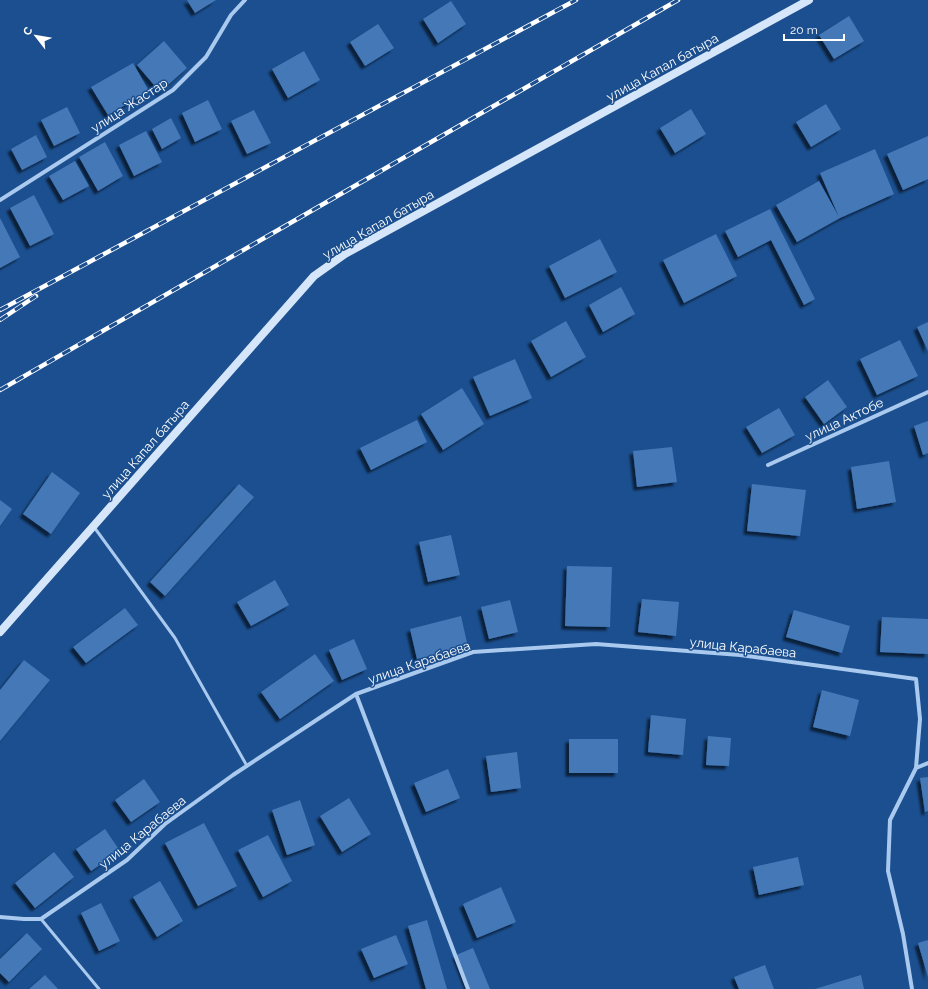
<svg xmlns="http://www.w3.org/2000/svg" width="928" height="989" font-family="Raleway,sans-serif">
	<defs>
		<filter id="shadow"><feDropShadow dx="-3.5" dy="3.5" stdDeviation="1" flood-color="#0009"/></filter>
	</defs>
	<rect width="100%" height="100%" fill="#1b4f8f"/>
	<!-- building -->
	<path fill="#4478b7" filter="url(#shadow)" d="M187 0H216L195 13Z
		M451 1 466 24 438 43 423 19Z
		M849 16 864 41 834 59 819 35Z
		M378 24 394 48 365 66 350 42Z
		M164 41 187 68 160 92 137 65Z
		M304 51 320 80 288 98 272 69Z
		M133 63 149 91 108 115 91 87Z
		M208 100 222 129 195 142 182 113Z
		M826 104 841 129 811 147 796 122Z
		M67 107 80 133 54 146 41 120Z
		M691 109 706 134 675 153 660 128Z
		M254 110 271 143 247 154 231 121Z
		M171 118 181 138 162 149 152 129Z
		M146 131 162 162 134 176 119 145Z
		M36 135 47 157 22 170 11 149Z
		M928 136V179L903 190 887 154Z
		M105 142 123 176 98 191 79 157Z
		M875 149 894 194 840 218 797 242 776 205 819 181 839 217 820 173Z
		M75 161 89 186 63 200 49 176Z
		M34 195 54 234 30 246 10 208Z
		M770 209 815 299 804 305 771 240 738 257 725 231Z
		M0 218 20 257 0 268Z
		M716 234 737 276 684 303 663 260Z
		M600 239 617 272 565 298 549 266Z
		M621 287 635 314 603 332 589 305Z
		M566 321 586 357 551 377 531 341Z
		M928 322V351L917 327Z
		M900 340 918 376 877 395 860 359Z
		M515 359 532 398 490 416 473 377Z
		M828 380 847 407 824 424 805 397Z
		M462 388 484 424 443 450 421 414Z
		M779 408 795 435 762 453 746 427Z
		M417 420 427 442 371 470 360 448Z
		M928 421V453L923 455 914 426Z
		M672 447 677 482 637 487 633 451Z
		M889 461 896 502 857 509 851 467Z
		M52 472 80 493 51 534 23 514Z
		M239 484 254 497 165 596 150 582Z
		M752 484 806 490 800 536 747 531Z
		M0 500 12 509 0 526Z
		M451 535 460 575 428 582 419 542Z
		M567 566 612 567 610 627 565 626Z
		M275 580 289 605 251 626 237 602Z
		M642 599 679 602 676 636 638 632Z
		M510 600 518 632 489 639 481 607Z
		M125 608 138 625 86 663 73 647Z
		M794 610 850 626 842 653 786 637Z
		M461 616 468 647 417 659 410 629Z
		M882 617 928 619V654L880 652Z
		M354 639 367 669 342 680 329 650Z
		M315 654 334 681 280 719 261 692Z
		M24 660 50 680 0 741V690Z
		M822 690 859 700 850 736 813 727Z
		M651 715 686 719 683 755 648 752Z
		M708 736 731 738 729 766 706 765Z
		M569 739H618V773H569Z
		M517 752 521 788 491 792 486 756Z
		M448 769 460 798 426 812 414 783Z
		M928 777V811L925 812 920 778Z
		M144 779 160 802 131 822 115 800Z
		M349 798 371 834 342 852 320 816Z
		M300 800 315 845 287 855 272 810Z
		M204 823 237 886 198 906 165 843Z
		M105 829 120 851 91 871 76 849Z
		M268 835 292 881 263 897 238 850Z
		M54 852 74 877 35 908 15 883Z
		M798 857 804 885 759 895 753 867Z
		M160 881 183 921 157 937 133 897Z
		M501 887 516 922 477 938 463 904Z
		M101 903 120 941 99 951 81 913Z
		M427 920 447 989H426L408 926Z
		M27 933 42 949 9 982 0 973V959Z
		M396 935 408 964 374 978 361 949Z
		M928 940V977L918 943Z
		M473 948 490 989H469L456 955Z
		M765 965 774 989H739L734 977Z
		M45 975 58 989H29Z
		M861 975 864 989H815Z"/>
	<g fill="none" stroke-linecap="round" stroke-linejoin="round">
		<!-- lane -->
		<path stroke="#a9c9ee" stroke-width="3" d="M94 527 175 638 247 766
			M41 919 99 989"/>
		<!-- street -->
		<path stroke="#a9c9ee" stroke-width="4" d="M0 200 173 90 206 57 231 15 245 0
			M768 465 928 392
			M356 694 468 989
			M916 768 928 763
			M0 917 24 919H41L127 860 165 824 233 775 356 694 473 652 596 644 740 655 916 679 920 719 916 768 890 820 888 871 903 934 912 989"/>
		<!-- secondary -->
		<path stroke="#d6e6fa" stroke-width="8" d="M0 632 314 276 345 254 809 0"/>
		<defs>
			<path id="rail" d="M0 310 576 0
				M0 320 36 296
				M0 390 678 0"/>
		</defs>
		<!-- rail casing -->
		<use href="#rail" stroke="#fff" stroke-width="4.5"/>
		<!-- rail -->
		<use href="#rail" stroke="#1b4f8f" stroke-width="3" stroke-dasharray="9" stroke-linecap="butt"/>
	</g>
	<g text-anchor="middle" stroke-width="3" stroke-linejoin="round" paint-order="stroke">
		<!-- street labels -->
		<g font-size="13" fill="#fff" stroke="#1b4f8f">
			<text transform="translate(662 67) rotate(-29)" y="5">улица Капал батыра</text>
			<text transform="translate(129 105) rotate(-33)" y="5">улица Жастар</text>
			<text transform="translate(378 224) rotate(-30)" y="5">улица Капал батыра</text>
			<text transform="translate(844 419) rotate(-25)" y="5">улица Актобе</text>
			<text transform="translate(145 449) rotate(-49)" y="5">улица Капал батыра</text>
			<text transform="translate(743 647) rotate(6)" y="5">улица Карабаева</text>
			<text transform="translate(419 662) rotate(-19)" y="5">улица Карабаева</text>
			<text transform="translate(142 832) rotate(-39)" y="5">улица Карабаева</text>
		</g>
	</g>
	<!-- north arrow -->
	<g transform="translate(36 36) rotate(301)" stroke="#1b4f8f" stroke-width="3" paint-order="stroke">
	<path d="M0-3L7 15L0 10L-7 15Z" fill="#ffffff"/>
	<text y="-6" font-size="11" font-weight="bold" text-anchor="middle" fill="#ffffff">С</text>
	</g>
	<!-- scale -->
	<path d="M784 34v6h60v-6" fill="none" stroke="#ffffff" stroke-width="2"/>
	<text x="790" y="34" font-size="12" fill="#ffffff" stroke="#1b4f8f" stroke-width="3" paint-order="stroke">20 m</text>
</svg>
